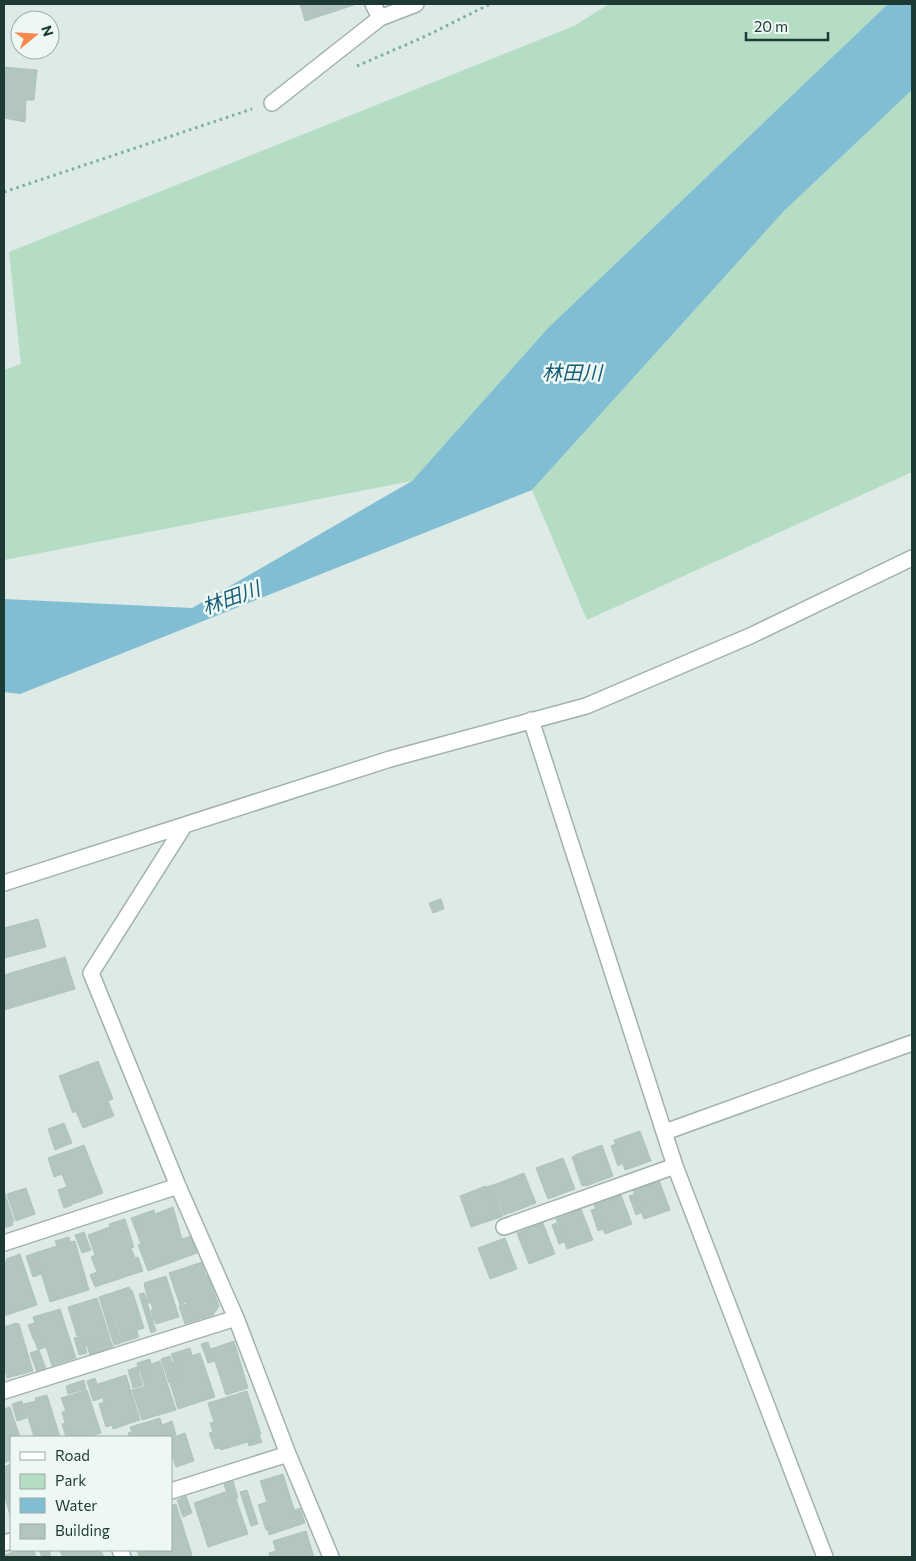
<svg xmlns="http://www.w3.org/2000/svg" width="916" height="1561" font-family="Commissioner,'Noto Sans JP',sans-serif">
	<rect width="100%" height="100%" fill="#ddeae6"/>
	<!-- green -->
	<path fill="#b4ddc3" d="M609 4H888L548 328 412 481 4 560V370L21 364 9 252 574 26Z
		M912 90V472L587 620 532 490 784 211Z"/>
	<!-- water -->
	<path fill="#81bed3" d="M888 4H912V90L784 211 532 490 20 694 4 692V599L192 608 412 481 548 328Z"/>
	<!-- building -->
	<path fill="#b2c5bf" stroke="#afc4bd" d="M300 4H353L354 5 305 21Z
		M4 67 37 70 34 100H26L25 122 4 118Z
		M441 899 444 909 433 913 429 903Z
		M38 919 46 947 4 958V928Z
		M65 957 75 989 4 1010V975Z
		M98 1061 113 1099 108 1101 114 1116 83 1128 76 1111 73 1113 59 1076Z
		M64 1123 72 1143 55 1150 48 1129Z
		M640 1131 651 1161 625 1170 614 1140Z
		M615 1144 622 1164 618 1166 611 1146Z
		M84 1145 103 1193 73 1204 62 1174 54 1177 48 1158Z
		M602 1145 613 1176 586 1186 575 1155Z
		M575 1156 585 1185 582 1186 572 1157Z
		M563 1158 575 1189 548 1199 536 1168Z
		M524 1173 536 1203 510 1213 499 1183Z
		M659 1180 670 1210 644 1219 633 1190Z
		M498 1183 509 1213 504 1215 493 1185Z
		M492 1185 503 1216 498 1218 487 1187Z
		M486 1186 498 1218 471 1227 460 1196Z
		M66 1187 72 1205 64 1208 58 1190Z
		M26 1188 35 1214 16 1221 7 1194Z
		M4 1191 14 1221 12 1222 13 1225 4 1228Z
		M634 1194 641 1213 636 1215 629 1196Z
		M621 1195 632 1224 605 1234 594 1205Z
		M173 1207 182 1239 191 1236 197 1253 148 1271 138 1245 141 1244 131 1218 154 1210 155 1214Z
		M581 1209 593 1240 567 1249 556 1219Z
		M595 1209 603 1229 598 1231 591 1210Z
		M125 1219 134 1247 131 1248 135 1258 138 1257 143 1271 95 1287 90 1275 97 1272 91 1257 95 1255 88 1235 110 1227 109 1224Z
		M543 1223 555 1254 529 1264 517 1233Z
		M556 1223 564 1242 559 1244 552 1225Z
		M84 1232 91 1250 82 1253 75 1235Z
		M69 1237 70 1242 75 1241 89 1290 50 1302 35 1253 57 1246 55 1241Z
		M505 1238 517 1269 490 1279 478 1248Z
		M35 1253 41 1274 33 1277 26 1256Z
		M20 1254 37 1305 4 1316V1262L7 1261 6 1259Z
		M202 1262 206 1276 208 1275 219 1306 216 1311 192 1319 186 1302 180 1305 169 1273Z
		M166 1276 179 1317 156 1324 155 1321H154L151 1310 153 1309 151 1303H148L144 1283Z
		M129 1287 131 1291 132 1290 144 1328 121 1336 108 1294Z
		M144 1293 156 1331 151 1333 139 1294Z
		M107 1294 120 1337 137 1331 139 1337 114 1345 99 1297Z
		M97 1298 110 1338 85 1346 82 1335 77 1336 68 1307Z
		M186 1304 191 1320 215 1312 213 1315 185 1324 179 1306Z
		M60 1309 76 1358 52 1366 46 1347 38 1350 35 1342 40 1340 33 1317Z
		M16 1323 19 1324 33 1371 7 1378 6 1373H4V1327Z
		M34 1323 40 1340 34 1341 28 1325Z
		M82 1336 87 1353 79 1355 74 1338Z
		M110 1339 113 1347 90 1355 87 1346Z
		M234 1341 248 1388 226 1395 211 1349Z
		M208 1342 215 1361 208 1363 201 1344Z
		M190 1348 192 1355 174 1361 171 1354Z
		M39 1350 46 1369 37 1372 30 1353Z
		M200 1353 215 1397 178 1409 170 1383 178 1381 172 1362Z
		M170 1356 178 1380 169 1383 161 1359Z
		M150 1359 151 1364 160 1361 161 1363 139 1371 137 1363Z
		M161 1364 176 1410 142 1420 132 1390 145 1386 140 1371Z
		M137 1367 143 1385 133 1388 128 1370Z
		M126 1375 140 1420 113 1429 112 1425 106 1427 99 1404 104 1402 98 1384Z
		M95 1378 102 1398 93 1401 87 1381Z
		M84 1380 86 1389 68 1394 66 1386Z
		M87 1390 101 1433 88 1437H66L62 1424 65 1423 62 1412 66 1411 61 1398Z
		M247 1391 261 1434 253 1436 254 1440 221 1450 220 1448 215 1449 209 1433 213 1432 210 1423 214 1422 208 1403Z
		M47 1395 60 1437H34L24 1404 36 1401 35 1398Z
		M22 1401 27 1418 17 1421 12 1404Z
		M10 1407 20 1437H11V1460L4 1463V1409Z
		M160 1418 166 1437H129L128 1433 132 1432 130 1427Z
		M172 1421 176 1435 166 1437 162 1425Z
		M185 1433 194 1461 176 1467 171 1452V1438Z
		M259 1435 262 1442 249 1446 248 1442 254 1440 253 1437Z
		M11 1464V1515H10L5 1498 4 1499V1467Z
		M283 1474 297 1519 266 1530 258 1505 267 1502 260 1481Z
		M233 1481 238 1498 229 1501 224 1484Z
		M247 1490 258 1524 251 1526 240 1492Z
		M225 1492 229 1501 236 1499 248 1534 208 1547 194 1503Z
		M186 1496 192 1513 183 1517 177 1500Z
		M176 1504 192 1555 186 1557H153L150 1550H171V1506Z
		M300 1508 305 1523 269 1535 268 1530 298 1520 295 1510Z
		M306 1531 314 1557H270L269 1553 276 1551 273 1541Z
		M19 1550H34L36 1557H4V1555Z
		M39 1550H49L51 1557H42Z
		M59 1550H103L101 1551 104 1557H63Z
		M137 1550H149L152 1557H139Z"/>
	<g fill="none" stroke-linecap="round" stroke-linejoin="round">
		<defs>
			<path id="minor" d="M380 18 416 4
				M272 103 380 18 373 4
				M531 720 675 1166 825 1557
				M184 826 91 973 178 1186 236 1318 288 1454 331 1557
				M4 883 390 759 586 706 750 636 912 558
				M665 1132 912 1043
				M504 1227 675 1166
				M4 1243 178 1186
				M4 1391 236 1318
				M171 1491 288 1454
				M4 1543 11 1541
				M120 1550 123 1557"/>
		</defs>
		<!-- minor casing -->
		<use href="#minor" stroke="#a0b2ad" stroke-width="18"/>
		<!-- path -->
		<path stroke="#7cafa4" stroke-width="3" stroke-dasharray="2.5 4" stroke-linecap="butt" d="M357 66 426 36 490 4
			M4 192 252 109"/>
		<!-- minor -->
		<use href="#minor" stroke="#fff" stroke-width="15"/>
	</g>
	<g text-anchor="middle" stroke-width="5" stroke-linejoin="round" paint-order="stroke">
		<!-- water labels -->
		<g font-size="20" font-style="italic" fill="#165d77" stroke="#edf7f3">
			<text x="572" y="380">林田川</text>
			<text transform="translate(231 598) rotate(-20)" y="7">林田川</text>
		</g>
	</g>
	<!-- border -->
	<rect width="916" height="1561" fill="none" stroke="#1e3a35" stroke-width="10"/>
	<!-- legend -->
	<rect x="10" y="1436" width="162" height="115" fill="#edf7f3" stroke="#9aaba7"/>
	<rect x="20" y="1452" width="25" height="8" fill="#ffffff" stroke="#9aaba7"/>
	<text x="55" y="1461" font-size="15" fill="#1e3a35">Road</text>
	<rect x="20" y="1474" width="25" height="15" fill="#b4ddc3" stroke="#9aaba7"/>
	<text x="55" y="1486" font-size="15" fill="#1e3a35">Park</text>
	<rect x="20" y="1498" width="25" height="15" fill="#81bed3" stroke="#9aaba7"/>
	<text x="55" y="1511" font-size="15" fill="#1e3a35">Water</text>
	<rect x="20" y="1524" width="25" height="15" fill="#b2c5bf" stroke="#9aaba7"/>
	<text x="55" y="1536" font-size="15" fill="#1e3a35">Building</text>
	<!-- north arrow -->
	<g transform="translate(35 35) rotate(72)"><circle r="24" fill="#edf7f3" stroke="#9aaba7"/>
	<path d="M0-4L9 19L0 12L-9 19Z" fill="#f8894d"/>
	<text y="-8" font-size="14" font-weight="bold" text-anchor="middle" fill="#1e3a35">N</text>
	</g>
	<!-- scale -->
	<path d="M746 32v8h82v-8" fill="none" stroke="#1e3a35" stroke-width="2.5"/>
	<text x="754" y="32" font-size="15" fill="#1e3a35" stroke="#edf7f3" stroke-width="4" paint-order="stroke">20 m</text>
</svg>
